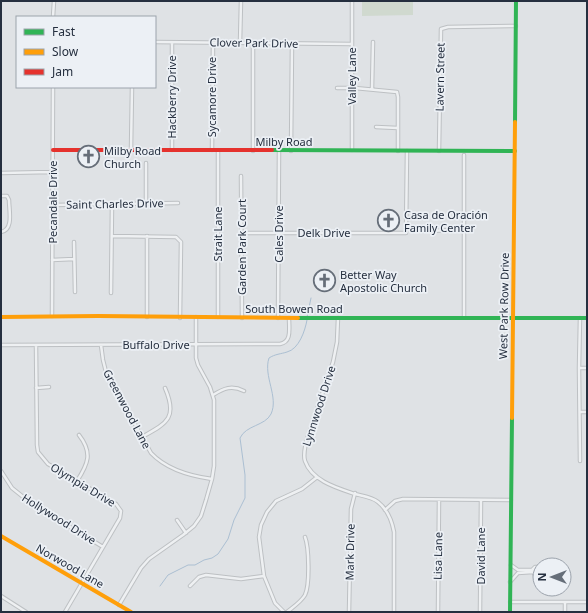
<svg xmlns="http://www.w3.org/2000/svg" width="588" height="613" font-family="'Noto Sans',sans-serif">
	<rect width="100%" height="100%" fill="#dfe2e5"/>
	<!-- green -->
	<path fill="#d0d9cf" d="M362 1H413V15L362 16Z"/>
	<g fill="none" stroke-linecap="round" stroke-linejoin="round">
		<!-- stream -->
		<path stroke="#abbfd2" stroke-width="1" d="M307 317 311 298
			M160 586 168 575 188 565H195L204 560 212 558 218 554 228 539 234 520 245 498V475L240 438C246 425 265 426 271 414 279 397 263 376 269 358 275 354 281 354 287 352 299 349 305 331 307 320"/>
		<defs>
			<path id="street" d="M53 17 54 1
				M155 42 352 44
				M240 43 241 1
				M337 88H355L397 92 398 97V151
				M372 89 373 42
				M376 127 398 128
				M131 150 132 87
				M172 150V43
				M212 150 213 43
				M352 150V1
				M253 151V43
				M291 151 292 44
				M439 151 441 29 448 27 516 26
				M146 163V203
				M1 173 52 172
				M241 176 242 318
				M1 196H7L9 200C9 210 14 230 1 232
				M52 205 178 203
				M420 231 464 230
				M242 233H406L407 151
				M112 236 176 237 181 242 180 318
				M74 242 75 292
				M52 260 74 259
				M111 293 112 205
				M52 316 53 87
				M147 317V236
				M218 317V151
				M464 317V155
				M278 318 279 151
				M338 318 337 342 333 362 306 442C305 448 303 455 305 461 312 481 337 488 355 494 363 496 372 497 378 502 388 510 392 521 394 532V612
				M1 345 280 344C292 342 289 329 289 318
				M36 345 37 445 38 452 48 464 116 504 121 511 120 518 65 612
				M101 345 103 360 106 372 151 453C167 470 190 476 212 479
				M579 368H587
				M36 388 49 387
				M213 395C224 388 232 385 244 391
				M580 412H587
				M142 437C167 423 178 418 165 388
				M580 461 579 368 580 318
				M1 471 12 488 32 504 103 547
				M77 481C88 464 93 453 79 435
				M385 510 395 501 403 499 511 500
				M177 520 186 533
				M511 565 518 570H533
				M540 567H535L532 570 535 575H540
				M510 582 518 573 533 572
				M190 586 199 577 206 575 241 579 264 576
				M1 596 26 612
				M510 602H587
				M565 602V612
				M119 605 141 568 149 559 183 535 194 526 201 516 206 500 212 479 214 466V400L210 387 198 365 196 358V317
				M284 612 275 603 264 576 259 537 261 525 267 512 276 501 302 489 316 478
				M287 612C293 607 301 602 305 595 310 585 309 547 305 537
				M349 612 351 509 355 493
				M438 612 439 500
				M480 612 481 500"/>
		</defs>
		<!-- street casing -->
		<use href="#street" stroke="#bdc0c3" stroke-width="4.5"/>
		<!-- street -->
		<use href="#street" stroke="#eef0f2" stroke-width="2.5"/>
		<!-- fast -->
		<path stroke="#30b455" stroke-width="4" d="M515 122 516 1
			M272 150 515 151
			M298 318H587
			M510 612 512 418"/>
		<!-- slow -->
		<path stroke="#ff9f0a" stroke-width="4" d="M1 317 98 316 298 318
			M512 418 515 122
			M1 536 131 612"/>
		<!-- jam -->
		<path stroke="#e5322d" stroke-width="4" d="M53 150H272"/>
	</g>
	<!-- icons -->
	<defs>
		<symbol id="church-ring" viewBox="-11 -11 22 22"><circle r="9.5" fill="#ecf0f5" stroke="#666e79" stroke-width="1.5"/><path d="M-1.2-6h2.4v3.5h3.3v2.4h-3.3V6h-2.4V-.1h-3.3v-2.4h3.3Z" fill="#666e79"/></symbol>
	</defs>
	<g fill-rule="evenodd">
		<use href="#church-ring" x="76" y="144" width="25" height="25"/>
		<use href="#church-ring" x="376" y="208" width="25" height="25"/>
		<use href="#church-ring" x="312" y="268" width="25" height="25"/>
	</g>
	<g text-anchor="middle" stroke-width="3.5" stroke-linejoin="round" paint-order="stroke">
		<!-- street labels -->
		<g font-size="11" fill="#252f3f" stroke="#ecf0f5">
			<text transform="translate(254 43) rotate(1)" y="4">Clover Park Drive</text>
			<text transform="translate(352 76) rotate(-90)" y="4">Valley Lane</text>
			<text transform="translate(440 77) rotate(-89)" y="4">Lavern Street</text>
			<text transform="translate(172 97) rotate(-90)" y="4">Hackberry Drive</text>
			<text transform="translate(212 97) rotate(-90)" y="4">Sycamore Drive</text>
			<text x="284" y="146">Milby Road</text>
			<text transform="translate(53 202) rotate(-90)" y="4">Pecandale Drive</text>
			<text transform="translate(115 204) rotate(-1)" y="4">Saint Charles Drive</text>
			<text x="324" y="237">Delk Drive</text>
			<text transform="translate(218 234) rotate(-90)" y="4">Strait Lane</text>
			<text transform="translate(279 234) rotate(-90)" y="4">Cales Drive</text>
			<text transform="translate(242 247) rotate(-90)" y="4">Garden Park Court</text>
			<text transform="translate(504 306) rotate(-89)" y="4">West Park Row Drive</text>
			<text x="294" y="313">South Bowen Road</text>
			<text x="156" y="349">Buffalo Drive</text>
			<text transform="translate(319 406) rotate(-72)" y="4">Lynnwood Drive</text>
			<text transform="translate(127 409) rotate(62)" y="4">Greenwood Lane</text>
			<text transform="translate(83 485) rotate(31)" y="4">Olympia Drive</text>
			<text transform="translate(59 519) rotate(32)" y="4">Hollywood Drive</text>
			<text transform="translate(350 552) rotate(-89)" y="4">Mark Drive</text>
			<text transform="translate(438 556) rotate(-89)" y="4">Lisa Lane</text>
			<text transform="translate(481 556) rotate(-90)" y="4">David Lane</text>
			<text transform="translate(70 566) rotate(30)" y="4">Norwood Lane</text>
		</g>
		<!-- poi labels -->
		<g font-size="11" fill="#252f3f" stroke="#ecf0f5" text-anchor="start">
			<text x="104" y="155">Milby Road<tspan x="104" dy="13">Church</tspan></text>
			<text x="404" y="219">Casa de Oración<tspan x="404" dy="13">Family Center</tspan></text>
			<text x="340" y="279">Better Way<tspan x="340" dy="13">Apostolic Church</tspan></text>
		</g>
	</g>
	<!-- border -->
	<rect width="588" height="613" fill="none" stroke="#252f3f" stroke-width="4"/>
	<!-- legend -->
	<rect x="16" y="16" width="140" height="72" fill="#ecf0f5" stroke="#9ca3ac"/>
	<rect x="24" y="29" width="20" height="6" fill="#30b455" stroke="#9ca3ac"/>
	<text x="52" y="36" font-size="12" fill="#252f3f">Fast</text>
	<rect x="24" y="49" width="20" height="6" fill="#ff9f0a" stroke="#9ca3ac"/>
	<text x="52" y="56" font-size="12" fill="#252f3f">Slow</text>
	<rect x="24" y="69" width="20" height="6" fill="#e5322d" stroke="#9ca3ac"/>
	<text x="52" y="76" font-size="12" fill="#252f3f">Jam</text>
	<!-- north arrow -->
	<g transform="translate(552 577) rotate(270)"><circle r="19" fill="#ecf0f5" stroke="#9ca3ac"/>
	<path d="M0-3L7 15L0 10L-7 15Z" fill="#666e79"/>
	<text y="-6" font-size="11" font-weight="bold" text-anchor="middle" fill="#252f3f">N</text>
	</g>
</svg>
